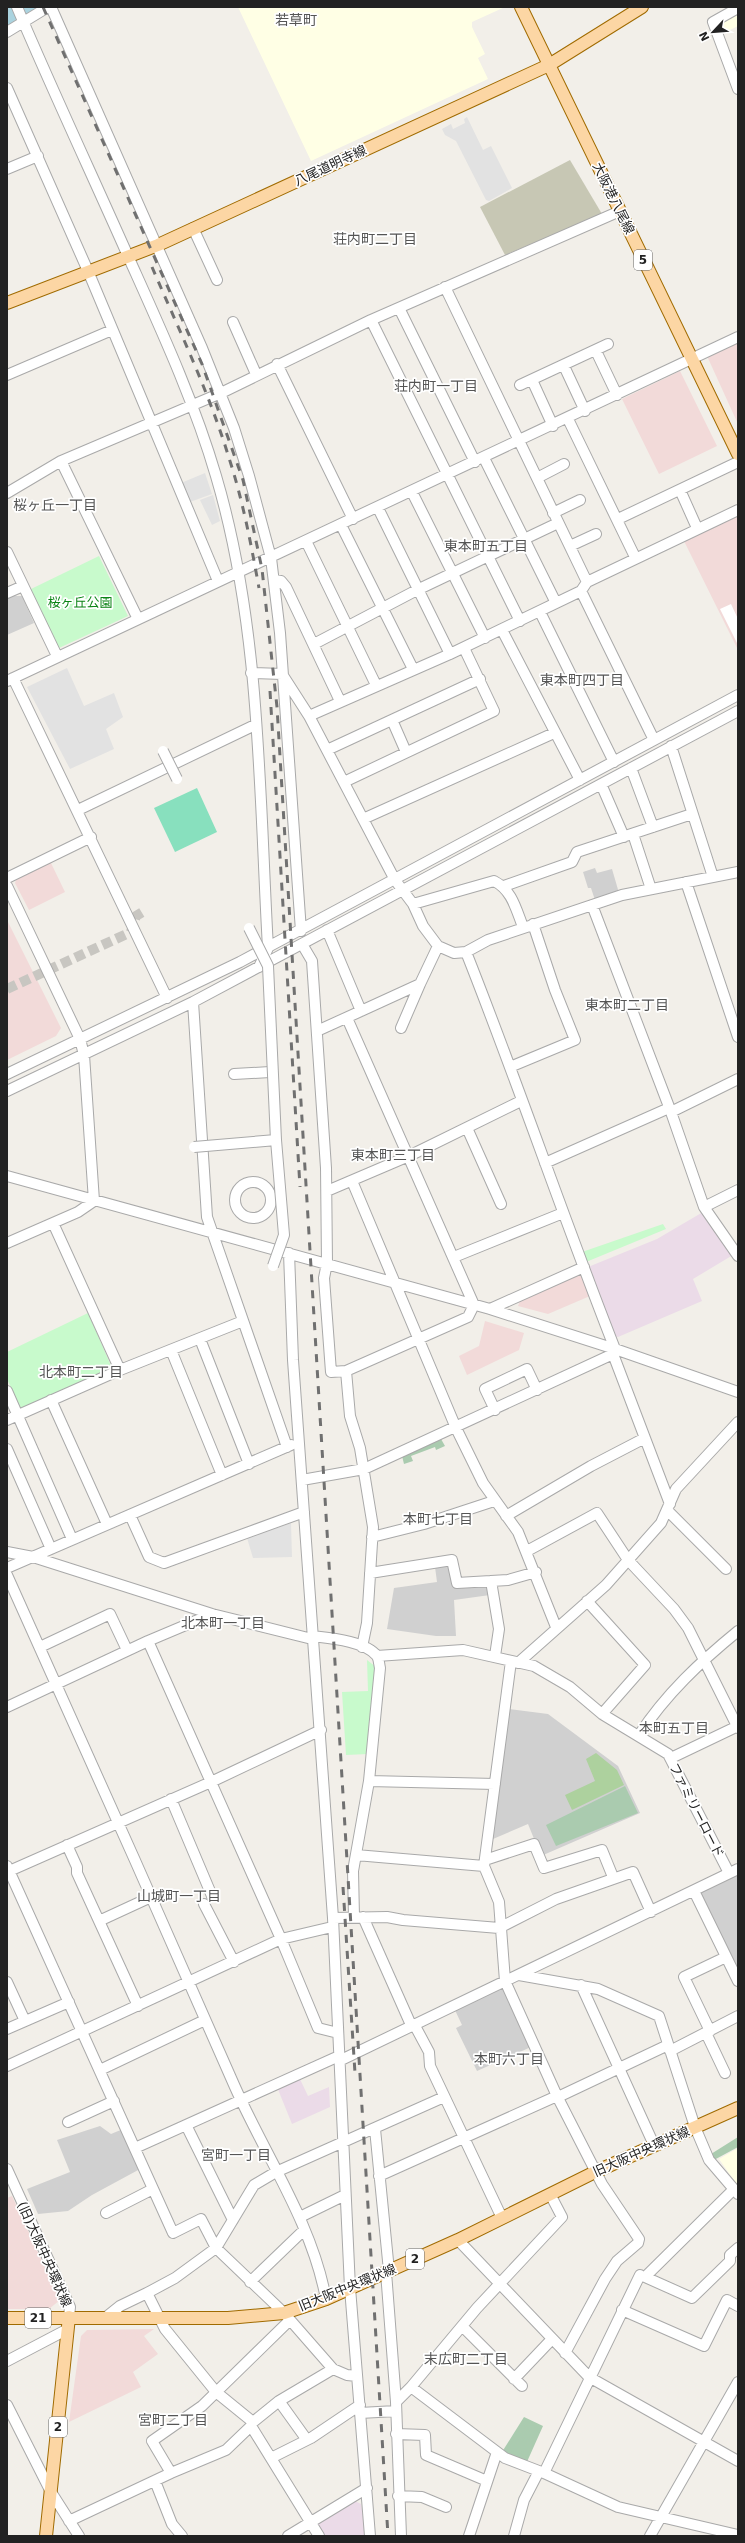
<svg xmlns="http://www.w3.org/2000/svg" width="745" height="2543" font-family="'DejaVu Sans','Noto Sans JP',sans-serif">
	<rect width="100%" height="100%" fill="#f2efe9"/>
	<!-- commercial -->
	<path fill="#f2dad9" d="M738 342V424L707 356Z
		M680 371 717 446 659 474 622 399Z
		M738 516V650L684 541Z
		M50 861 65 892 29 910 15 883 17 877Z
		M7 920 61 1028 56 1036 7 1060Z
		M576 1273 582 1274 590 1296 548 1314 518 1306 521 1298Z
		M485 1321 524 1333 519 1350 467 1375 459 1356 479 1346Z
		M12 2196 60 2300 49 2309H7V2198Z
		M154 2329 144 2336 158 2354 133 2372 141 2387 69 2422 81 2336 87 2330Z"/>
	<!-- industrial -->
	<path fill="#ebdbe8" d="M703 1212 733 1255 693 1279 702 1301 618 1337 611 1335 588 1267 657 1239Z
		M299 2077 308 2096 329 2087 330 2107 292 2124 277 2087Z
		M353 2500 361 2504 367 2536H323L315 2524Z"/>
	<!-- education -->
	<path fill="#ffffe5" d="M238 7 385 8 505 7 472 22V27L485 54 478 58 488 79 311 161Z
		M738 12V26L720 35 717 22Z
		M738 2148V2186L719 2159Z"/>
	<!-- religious -->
	<path fill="#d0d0d0" d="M9 596H22L34 623 7 635V598Z
		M595 868 597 873 612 869 619 893 595 900 591 888H588L583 872Z
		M450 1565 456 1585 488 1584 490 1595 454 1600 456 1636H436L387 1629 394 1588 437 1582 435 1567Z
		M509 1709 548 1714 618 1766 640 1813 541 1856 528 1824 493 1839Z
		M736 1874 738 1877V1974L698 1893Z
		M503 1986 531 2047 477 2071 456 2028 462 2025 454 2008Z
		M100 2126 111 2134 123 2129 140 2169 92 2195 68 2211 38 2214 27 2189 70 2172 57 2140Z"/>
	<!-- construction -->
	<path fill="#c7c7b4" d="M570 160 602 214 505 255 480 207Z"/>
	<!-- forest -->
	<path fill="#add19e" d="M596 1753 617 1770 624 1785 572 1810 565 1795 595 1781 586 1759Z"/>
	<!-- cemetery -->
	<path fill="#aacbaf" d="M441 1439 445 1446 436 1450 435 1447 411 1456 413 1461 404 1464 402 1456Z
		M625 1786 638 1813 556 1846 546 1825Z
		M738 2137V2147L714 2160 711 2154Z
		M524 2417 543 2426 526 2464 502 2452Z"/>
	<!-- park -->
	<path fill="#c8facc" d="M99 556 128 616 59 648 31 589Z
		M663 1224 666 1229 586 1262 582 1252Z
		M88 1313 112 1368 23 1408 20 1407 7 1379V1352Z
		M367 1660 376 1667 368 1754 346 1755 342 1692 368 1691Z"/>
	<!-- pitch -->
	<path fill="#88e0be" d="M197 788 217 832 175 852 154 808Z"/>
	<!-- parking -->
	<path fill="#e2e2e2" d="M467 117 483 150 491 146 512 188 489 201 486 200 456 141 445 135 442 129 451 124 453 129 465 123 464 119Z
		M205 473 212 494 190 502 181 483Z
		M213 495 220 521 212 525 200 500Z
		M67 668 84 706 114 693 123 717 106 729 114 749 70 769 27 687Z
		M291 1523 292 1557 253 1558 247 1538Z"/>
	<!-- pier -->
	<path fill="#fff" d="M731 604 738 619V645L720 609Z"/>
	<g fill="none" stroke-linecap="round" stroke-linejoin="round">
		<!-- river -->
		<path stroke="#aad3df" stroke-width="18" d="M7 19 27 7"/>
		<!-- minor-tunnel -->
		<path stroke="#c8c6c1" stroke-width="10" stroke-dasharray="10 5" stroke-linecap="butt" d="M7 989 131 932 136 916 146 910"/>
		<defs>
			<path id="minor" d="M17 7C54 94 94 179 132 265 163 334 195 404 216 476 261 628 259 791 268 948L259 967
				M51 7 202 348 234 428 249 476 271 558 280 633 301 931
				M738 8 713 22 738 89
				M7 32 48 7
				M7 88 88 271 218 581
				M7 169 38 156
				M193 228 217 280
				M445 287 587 582
				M399 308 475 462
				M371 320 520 621
				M233 322 256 374
				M596 351 617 395
				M277 364 353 519
				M564 366 585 411
				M7 375 112 330
				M532 380 553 426
				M520 385 608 344
				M568 419 635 557
				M484 458 556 603
				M61 461 138 619
				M537 478 564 464
				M680 490 697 528
				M412 492 485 638
				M7 493 61 461 221 393 371 320 620 211
				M378 508 450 654
				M553 513 580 500
				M618 519 738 462
				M341 525 413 669
				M306 541 376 685
				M570 546 596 534
				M7 552 57 656
				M274 580 281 581 286 587 340 701
				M581 591 654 740
				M7 593 23 586
				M540 612 614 762
				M502 630 580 780
				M314 644 417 590 558 523
				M251 673 282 674 309 716 395 880 413 904 423 926 438 946 454 953 466 952 488 940 622 895 738 872
				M13 678 167 998
				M7 681 738 337
				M309 716 450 654 581 591 587 582 738 510
				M392 720 406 752
				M671 746 713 877
				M327 750 480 679
				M631 768 653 827
				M344 782 494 711 464 648
				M601 784 624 837
				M78 810 255 725
				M363 819 554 733
				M633 834 651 889
				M7 878 91 837
				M686 882 738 1037
				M7 886 80 1039 84 1055 94 1201 78 1212 7 1243
				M504 886 572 862 577 852 692 814
				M413 904 494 881C512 890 516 909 523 927
				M592 905 671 1112 704 1207 738 1256
				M302 944 312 961 326 1168 327 1263 324 1278 331 1372 346 1371 468 1317 474 1305 347 1018
				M466 952C518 1083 563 1217 615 1349L613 1354 670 1504
				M193 1002 207 1217 287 1447
				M361 1011 420 984 438 946
				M401 1028 420 984
				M317 1031 361 1011 327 930
				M510 1067 575 1040 555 990 533 924
				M7 1074 240 962 738 695
				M234 1074 270 1072
				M7 1091 193 1002 738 711
				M671 1112 738 1079
				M467 1128 501 1204
				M545 1163 669 1108
				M7 1176 490 1309 615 1349 738 1392
				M352 1181 456 1428 483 1483 518 1532 556 1627
				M235 1200a18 18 0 1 1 36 0a18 18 0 1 1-36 0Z
				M327 1191 409 1156 521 1101
				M704 1207 738 1190
				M53 1223 120 1370
				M289 1253 293 1360 333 1918 350 2288 370 2536
				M454 1257 563 1213
				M490 1309 584 1267
				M200 1339 249 1464
				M171 1350 222 1475
				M346 1371 350 1416 360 1448 373 1527 367 1623 362 1647
				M7 1391 72 1539
				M51 1400 107 1524
				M495 1410 485 1389 527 1369 537 1390
				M7 1420 120 1370 243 1321
				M7 1449 51 1549
				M302 1480 364 1469 613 1354
				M667 1510 726 1569
				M130 1515 149 1557 164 1563 304 1512
				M506 1516 591 1466 643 1439
				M372 1537 424 1524 494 1501
				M527 1551 597 1513 628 1560 674 1609 688 1628 738 1728
				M7 1552 33 1557 212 1614 312 1639
				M7 1568 291 1445
				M370 1573 452 1560 457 1583 508 1580 536 1572
				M7 1575C84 1745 160 1916 235 2087 266 2157 312 2223 326 2299
				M491 1581 499 1629 495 1656
				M587 1601 645 1665 602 1714
				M312 1636C329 1638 366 1641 377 1656 379 1659 379 1664 380 1668L369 1781 353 1871 354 1917
				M148 1641 281 1939 318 2028 338 2033
				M40 1647 110 1614 127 1650
				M377 1656 463 1650 534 1666 570 1687 602 1714 668 1754 729 1873
				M511 1661 484 1866 499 1902 505 1981 557 2096 602 2184 639 2239 638 2243 617 2261 605 2279 565 2353
				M518 1663 606 1585 661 1523 676 1489 738 1422
				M7 1707 148 1641 212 1614
				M639 1735C666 1694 700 1662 738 1631
				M671 1758 738 1726
				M369 1781 495 1784
				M171 1799 212 1896
				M67 1845 77 1867V1873L138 2006
				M356 1855 484 1866
				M485 1860 534 1844 544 1868 602 1850 613 1877
				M7 1866 173 2233 201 2219 216 2248 284 2313 333 2369
				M7 1872 211 1782 321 1730
				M694 1891 738 1981
				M204 1904 234 1962
				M363 1917 411 2025
				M333 1918 387 1917 403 1920 499 1928 556 1899 633 1872 651 1912
				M99 1921 151 1897
				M519 1975 598 1989 659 2016 695 2127 709 2160 738 2194
				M7 1982 25 2021
				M581 1985 654 2145
				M414 2024 429 2052 430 2066 502 2218
				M7 2029 69 2002
				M710 2031 684 1977 726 1957
				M706 2033 725 2073
				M670 2051 738 2016
				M339 2061 738 1869
				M7 2066 281 1939 332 1927
				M100 2070 205 2020
				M558 2097 668 2045
				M68 2122 114 2101
				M186 2125 233 2220
				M375 2129 389 2271
				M135 2148 339 2056
				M7 2169 70 2307 69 2317
				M379 2176 557 2096
				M734 2189 645 2277 692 2298 730 2261V2255L738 2248
				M550 2194 562 2217 477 2308 411 2387 505 2458 544 2473 618 2507 738 2535
				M106 2213 153 2189
				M300 2217 345 2195
				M458 2240 589 2377 738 2461
				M386 2272 396 2402 401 2536
				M250 2282 304 2230
				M622 2310 704 2346 727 2300 738 2306
				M105 2318 120 2306 147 2293
				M462 2326 522 2386
				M7 2361 68 2329
				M514 2379 552 2339
				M279 2401 307 2440
				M396 2402 411 2387
				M7 2405 51 2492 79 2536
				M360 2413 396 2411
				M253 2422 279 2401 333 2369 347 2375 357 2376
				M396 2434 425 2435 426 2455 487 2481
				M271 2458 311 2438 360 2405
				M171 2473 226 2450 251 2426
				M544 2473 640 2275
				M155 2481 172 2524 182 2536
				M398 2496 422 2497 446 2507
				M69 2521 171 2473 152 2441 202 2406 290 2320
				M288 2536 367 2488
				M319 2536 251 2426 253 2422 216 2392 165 2329 147 2293 175 2278 216 2248 254 2185 276 2172 444 2097
				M469 2536 497 2452
				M514 2536 524 2500 539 2471
				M650 2536 738 2382"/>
			<path id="major" d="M521 7 738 454
				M7 303 158 245 549 65 642 7
				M7 2318H228L284 2313 326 2299 458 2240 595 2172 738 2108
				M46 2536 69 2317"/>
		</defs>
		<!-- minor casing -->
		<use href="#minor" stroke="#a9a9a9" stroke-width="12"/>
		<!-- major casing -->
		<use href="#major" stroke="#a06b00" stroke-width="14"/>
		<!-- minor -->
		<use href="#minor" stroke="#fff" stroke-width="10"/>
		<!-- major -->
		<use href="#major" stroke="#fcd6a4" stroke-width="12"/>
		<!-- rail -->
		<path stroke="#707070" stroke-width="3" stroke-dasharray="8 8" stroke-linecap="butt" d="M43 7 202 364 243 480 262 569 277 707 388 2536
			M152 267C179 330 209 392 229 458 243 501 251 544 259 588
			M270 691 300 1187
			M343 1887 355 2073"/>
		<defs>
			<path id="minor-bridge" d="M163 751 177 779
				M249 928 268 966 276 1140 284 1235 273 1266
				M194 1147 276 1140"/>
		</defs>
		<!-- minor-bridge casing -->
		<use href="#minor-bridge" stroke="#a9a9a9" stroke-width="12" stroke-linecap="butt"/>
		<!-- minor-bridge -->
		<use href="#minor-bridge" stroke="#fff" stroke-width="10"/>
	</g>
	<g text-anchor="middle" stroke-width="3.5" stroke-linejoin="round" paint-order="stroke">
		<!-- shield labels -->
		<g fill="#fff" stroke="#646464" stroke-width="1">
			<rect x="634" y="250" width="18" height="20" rx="3"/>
			<rect x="406" y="2249" width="18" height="20" rx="3"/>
			<rect x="25" y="2308" width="26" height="20" rx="3"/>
			<rect x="49" y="2417" width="18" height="20" rx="3"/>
		</g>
		<g font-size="12" font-weight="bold" fill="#222">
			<text x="643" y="264">5</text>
			<text x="415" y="2263">2</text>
			<text x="38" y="2322">21</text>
			<text x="58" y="2431">2</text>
		</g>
		<!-- street labels -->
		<g font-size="13" fill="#222" stroke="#fff">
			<text transform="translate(330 165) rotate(-25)" y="5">八尾道明寺線</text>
			<text transform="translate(614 198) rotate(64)" y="5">大阪港八尾線</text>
			<text transform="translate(697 1810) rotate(63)" y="5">ファミリーロード</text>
			<text transform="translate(641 2151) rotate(-24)" y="5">旧大阪中央環状線</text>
			<text transform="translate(45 2254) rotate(66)" y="5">(旧)大阪中央環状線</text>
			<text transform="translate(347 2287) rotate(-22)" y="5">旧大阪中央環状線</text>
		</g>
		<!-- park labels -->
		<g font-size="13" fill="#0c8416" stroke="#fff">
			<text x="80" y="607">桜ヶ丘公園</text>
		</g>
		<!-- neighbourhood labels -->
		<g font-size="14" fill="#555" stroke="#fff">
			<text x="296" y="25">若草町</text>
			<text x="375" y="244">荘内町二丁目</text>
			<text x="436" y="391">荘内町一丁目</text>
			<text x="55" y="510">桜ヶ丘一丁目</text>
			<text x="486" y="551">東本町五丁目</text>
			<text x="582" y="685">東本町四丁目</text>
			<text x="627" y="1010">東本町二丁目</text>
			<text x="393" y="1160">東本町三丁目</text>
			<text x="81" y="1377">北本町二丁目</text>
			<text x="438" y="1524">本町七丁目</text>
			<text x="223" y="1628">北本町一丁目</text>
			<text x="674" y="1733">本町五丁目</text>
			<text x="179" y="1901">山城町一丁目</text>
			<text x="509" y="2064">本町六丁目</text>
			<text x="236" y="2160">宮町一丁目</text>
			<text x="466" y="2364">末広町二丁目</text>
			<text x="173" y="2425">宮町二丁目</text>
		</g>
	</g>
	<!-- border -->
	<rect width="745" height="2543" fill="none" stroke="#222222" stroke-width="16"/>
	<!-- north arrow -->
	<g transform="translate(713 32) rotate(244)" stroke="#ffffff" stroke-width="3" paint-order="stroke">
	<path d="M0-3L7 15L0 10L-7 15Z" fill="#222222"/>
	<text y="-6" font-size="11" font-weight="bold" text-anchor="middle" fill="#222222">N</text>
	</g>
</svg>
